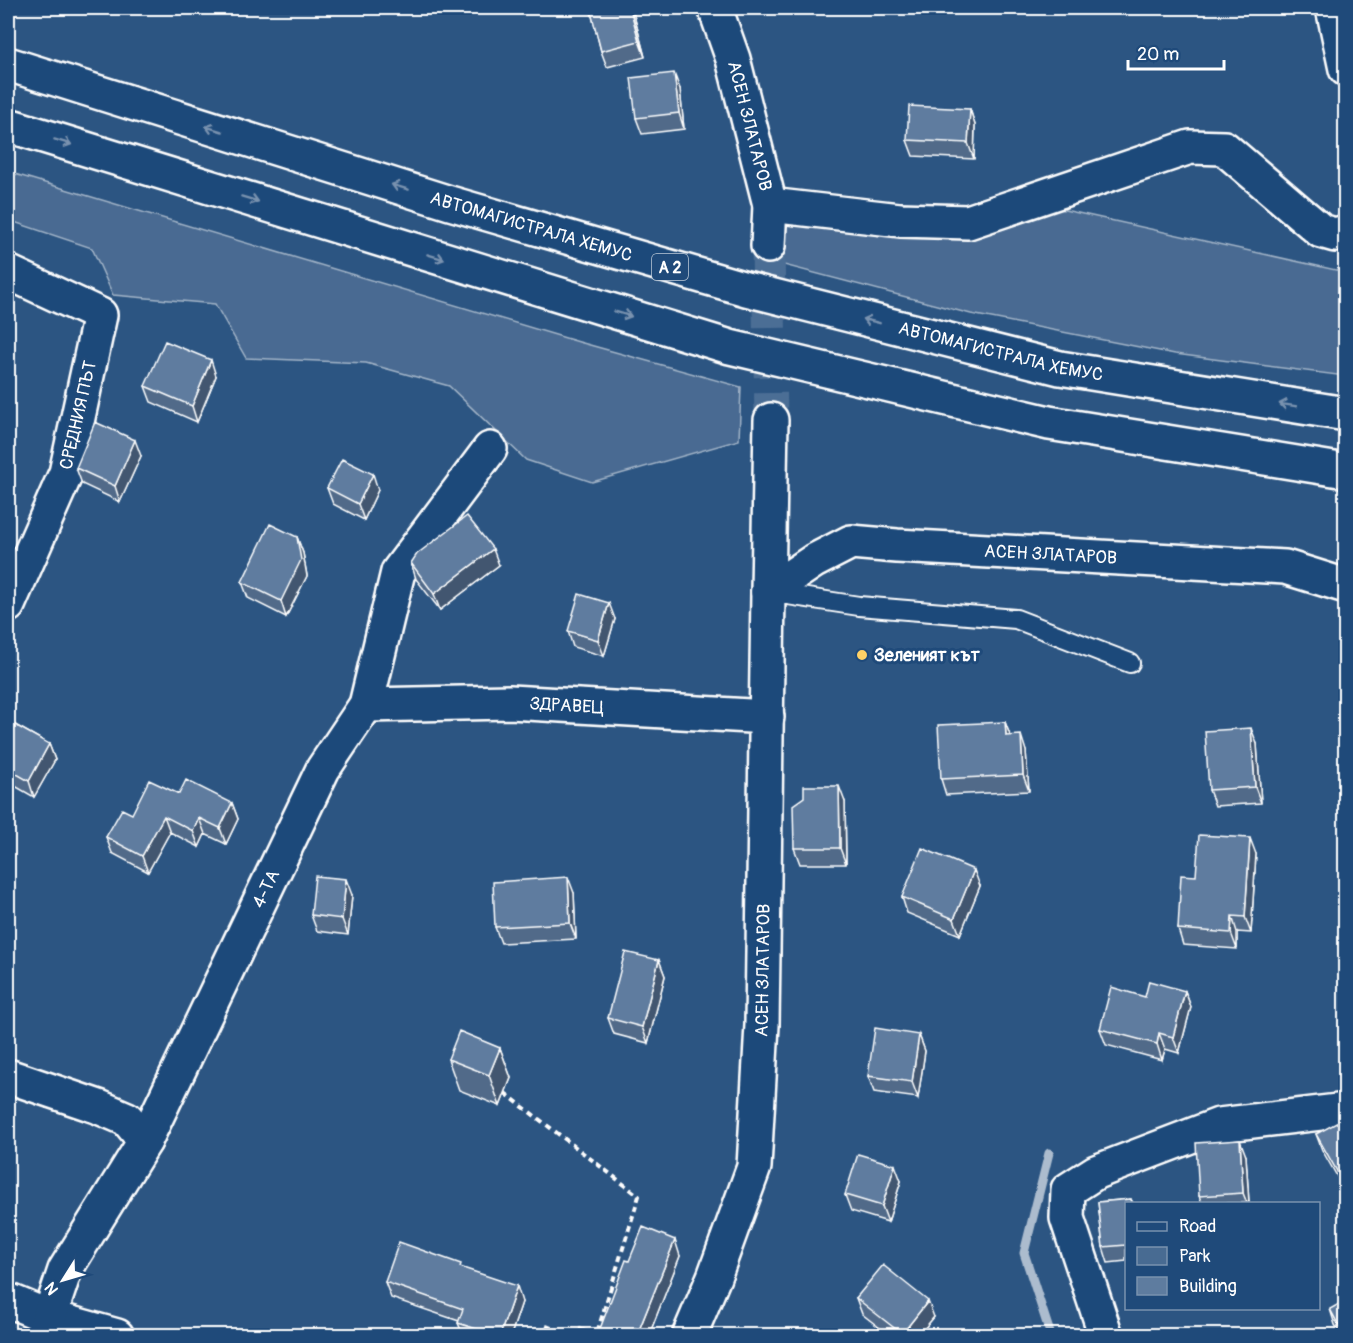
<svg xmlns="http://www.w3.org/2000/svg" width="1353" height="1343" font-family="Pangolin,sans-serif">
	<rect width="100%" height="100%" fill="#2c5582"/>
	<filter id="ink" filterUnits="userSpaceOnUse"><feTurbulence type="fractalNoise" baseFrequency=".0167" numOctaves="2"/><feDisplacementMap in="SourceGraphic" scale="12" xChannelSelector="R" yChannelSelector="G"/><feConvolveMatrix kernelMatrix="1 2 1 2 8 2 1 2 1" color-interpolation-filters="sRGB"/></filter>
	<g filter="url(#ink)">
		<!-- green -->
		<path fill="#486b92" stroke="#a4b5c8" stroke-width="1.5" d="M8 172 579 342 741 387 739 440 592 482 526 460 449 386 366 363 246 358 215 304 113 295 92 248 8 220Z
			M1033 203 1345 272V376L1175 354 971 314 780 264 775 213Z"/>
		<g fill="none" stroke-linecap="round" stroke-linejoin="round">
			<!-- stream -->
			<path stroke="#acbcce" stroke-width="9" d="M1049 1153 1024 1253 1051 1336"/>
			<!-- street-tunnel -->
			<path stroke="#4c6e95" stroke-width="33" stroke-dasharray="33 16" stroke-linecap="butt" d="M768 246 771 420"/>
			<defs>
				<path id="lane" d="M768 592 859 606 1016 619 1130 663"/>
				<g id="street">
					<path id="s1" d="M715 8 733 59 770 205 768 246"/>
					<path d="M1333 8 1346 69"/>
					<path d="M770 205 900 220 968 222 1190 147 1224 148 1321 231 1335 235 1346 232"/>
					<path d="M8 272 100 315 66 473 8 605"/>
					<path id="s2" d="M768 592 814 561 851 542 897 546 1285 567 1346 586"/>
					<path d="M768 592 771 420"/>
					<path id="s3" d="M366 705 510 702 767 717"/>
					<path d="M8 1076 99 1107 127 1119 145 1141"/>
					<path d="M8 1300 49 1317 117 1336"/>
					<path id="s4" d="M43 1336 65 1270 145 1141 323 769 366 705 398 572 490 449"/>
					<path d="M1106 1336 1067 1218 1068 1190 1096 1172 1219 1125 1346 1110"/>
				</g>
				<g id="secondary">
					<path id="s5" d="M689 1336 714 1277 754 1167 762 1025 768 592"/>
				</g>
				<g id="highway">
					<path id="s6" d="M8 64 450 203 746 289 1060 368 1346 414"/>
					<path d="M8 125 730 347 1049 423 1346 471"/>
				</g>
			</defs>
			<!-- lane casing -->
			<use href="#lane" stroke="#fff" stroke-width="22"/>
			<!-- street casing -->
			<use href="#street" stroke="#fff" stroke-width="38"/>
			<!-- secondary casing -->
			<use href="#secondary" stroke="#fff" stroke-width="38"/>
			<!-- highway casing -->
			<use href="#highway" stroke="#fff" stroke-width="38"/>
			<!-- path -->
			<path stroke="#fff" stroke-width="4" stroke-dasharray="6 4.5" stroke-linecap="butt" d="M505 1093 639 1196 596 1336
				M546 1326 573 1336"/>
			<!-- lane -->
			<use href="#lane" stroke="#1f4a7a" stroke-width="18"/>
			<!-- street -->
			<use href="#street" stroke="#1f4a7a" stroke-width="33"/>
			<!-- secondary -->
			<use href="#secondary" stroke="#1f4a7a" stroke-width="33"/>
			<!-- highway -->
			<use href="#highway" stroke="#1f4a7a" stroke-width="33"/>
		</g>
		<!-- wall -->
		<path fill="#516b89" stroke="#fff" stroke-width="1.5" d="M590 8H632L645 57 607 67 601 51Z
			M680 89 684 129 642 134 636 118Z
			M970 109 975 125 974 159 913 156 907 140Z
			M216 376 197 422 151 402 145 386Z
			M141 456 120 502 82 484 76 468Z
			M327 488 378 490 364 520 333 504Z
			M297 537 303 553 307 576 286 617 248 598 242 582Z
			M411 563 499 565 440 610 416 579Z
			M615 619 604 656 573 647 568 631Z
			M8 721 49 744 55 760 34 797 8 782Z
			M1005 722 1010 736 1026 751 1029 791 946 795 941 779Z
			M1257 744 1261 803 1215 806 1209 790Z
			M179 794 232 803 238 819 226 844 205 834 199 847 170 832 148 872 112 853 106 837 132 814Z
			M845 802 846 864H800L794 848Z
			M1256 854 1251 933 1237 932V949L1183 945 1178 929 1196 876Z
			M980 886 960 935 907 913 902 897Z
			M574 893 576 939 501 943 495 927Z
			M352 895 348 935 317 931 311 915Z
			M659 960 665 976 648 1043 614 1034 608 1018Z
			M1185 991 1191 1007 1179 1053 1165 1049 1162 1060 1106 1045 1100 1029 1145 997Z
			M919 1035 925 1051 918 1098 874 1092 868 1076Z
			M500 1048 511 1078 500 1106 459 1090 448 1059Z
			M1346 1123V1192L1322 1150 1316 1134Z
			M1246 1156 1249 1203H1202L1199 1196Z
			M901 1181 888 1222 851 1211 845 1195Z
			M1131 1199 1133 1203H1126V1261L1108 1263 1103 1247 1098 1202Z
			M680 1256 649 1335H577L598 1334 629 1261Z
			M462 1268 522 1302 511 1335H463L458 1323 459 1321 391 1298 385 1282Z
			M856 1298 934 1317 919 1335H889L862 1314Z
			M1330 1309 1346 1335H1341L1335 1325Z"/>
		<!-- shaded-wall -->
		<path fill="#42576f" stroke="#fff" stroke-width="1.5" d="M630 8H632L645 57 639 41Z
			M674 73 680 89 684 129 679 113Z
			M970 109 975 125 974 159 968 143Z
			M211 360 216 376 197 422 192 406Z
			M135 440 141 456 120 502 115 486Z
			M373 474 378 490 364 520 358 504Z
			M297 537 303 553 307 576 286 617 281 601Z
			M493 549 499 565 440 610 434 594Z
			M609 603 615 619 604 656 598 640Z
			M1005 722 1011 738 1006 736Z
			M1251 728 1257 744 1261 803 1255 787Z
			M1021 735 1026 751 1029 791 1023 775Z
			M49 744 55 760 34 797 29 781Z
			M839 786 845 802 846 864 840 848Z
			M232 803 238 819 226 844 220 828Z
			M164 816 170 832 148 872 142 856Z
			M199 818 205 834 199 847 193 831Z
			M1250 838 1256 854 1251 933 1245 917Z
			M974 870 980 886 960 935 954 919Z
			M568 877 574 893 576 939 570 923Z
			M346 879 352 895 348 935 342 919Z
			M1232 916 1237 932V949L1231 933Z
			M659 960 665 976 648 1043 642 1027Z
			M1185 991 1191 1007 1179 1053 1173 1037Z
			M1159 1033 1165 1049 1162 1060 1157 1044Z
			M919 1035 925 1051 918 1098 912 1082Z
			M500 1048 511 1078 500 1106 489 1075Z
			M1240 1140 1246 1156 1249 1203H1247L1243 1193Z
			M895 1165 901 1181 888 1222 882 1206Z
			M675 1240 680 1256 649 1335H641L639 1330Z
			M517 1286 522 1302 511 1335H500Z
			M928 1301 934 1317 919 1335H902V1334Z
			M635 1329 638 1335H633Z"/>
		<!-- building -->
		<path fill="#5e7c9f" stroke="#fff" stroke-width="1.5" d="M590 8H630L639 41 601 51Z
			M674 73 679 113 636 118 631 78Z
			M909 106 970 109 968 143 907 140Z
			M165 341 211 360 192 406 145 386Z
			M95 422 135 440 115 486 76 468Z
			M342 459 373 474 358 504 327 488Z
			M467 516 493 549 434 594 411 563 417 554Z
			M270 524 297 537 301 560 281 601 242 582Z
			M579 594 609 603 598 640 568 631Z
			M8 721 49 744 29 781 8 769Z
			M1005 722 1006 736 1021 735 1023 775 941 779 938 725Z
			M1251 728 1255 787 1209 790 1205 731Z
			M149 780 179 794 186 780 232 803 220 828 199 818 193 831 164 816 142 856 106 837 122 809 132 814Z
			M804 786H839L840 848H794L793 805 804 797Z
			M1199 835 1250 838 1245 917 1232 916 1231 933 1178 929 1181 875 1196 876Z
			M922 848 974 870 954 919 902 897Z
			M315 876 346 879 342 919 311 915Z
			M568 877 570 923 495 927 493 882Z
			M625 952 659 960 642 1027 608 1018Z
			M1149 981 1185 991 1173 1037 1159 1033 1157 1044 1100 1029 1111 987 1145 997Z
			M875 1028 919 1035 912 1082 868 1076Z
			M459 1031 500 1048 489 1075 448 1059Z
			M1340 1121 1346 1123V1187L1316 1134Z
			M1240 1140 1243 1193 1199 1196 1196 1143Z
			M858 1154 895 1165 882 1206 845 1195Z
			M1131 1199 1132 1203H1126V1245L1103 1247 1098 1202Z
			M643 1227 675 1240 639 1330 635 1329 633 1335H577L580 1328 598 1334 626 1260 629 1261Z
			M399 1242 461 1264 460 1267 517 1286 500 1335H495L458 1323 463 1309 385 1282Z
			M883 1265 928 1301 902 1334 856 1298Z
			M1346 1300V1335H1344L1330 1309Z"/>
		<!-- one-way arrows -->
		<defs><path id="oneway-shaft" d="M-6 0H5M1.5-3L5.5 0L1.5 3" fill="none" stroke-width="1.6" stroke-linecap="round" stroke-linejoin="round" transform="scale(1.5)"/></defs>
		<g stroke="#7992af">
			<use href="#oneway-shaft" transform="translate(214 129) rotate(-163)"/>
			<use href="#oneway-shaft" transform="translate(63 142) rotate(17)"/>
			<use href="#oneway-shaft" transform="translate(400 187) rotate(-163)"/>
			<use href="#oneway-shaft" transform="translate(250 199) rotate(17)"/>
			<use href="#oneway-shaft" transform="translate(436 257) rotate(17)"/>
			<use href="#oneway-shaft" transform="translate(623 314) rotate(17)"/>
			<use href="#oneway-shaft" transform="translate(871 321) rotate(-166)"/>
			<use href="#oneway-shaft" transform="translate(1288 405) rotate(-171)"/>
		</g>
	</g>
	<!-- markers -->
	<circle fill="#ffd166" stroke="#1f4a7a" stroke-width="2" cx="862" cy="655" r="6"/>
	<g text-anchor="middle" stroke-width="6" stroke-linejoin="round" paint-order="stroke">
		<!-- shield labels -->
		<rect fill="#1f4a7a" stroke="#bcc9d7" stroke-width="1.5" x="652" y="254" width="36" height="26" rx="4.5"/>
		<g font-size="16" font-weight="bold" fill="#fff">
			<text x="670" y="273">A 2</text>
		</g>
		<!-- street labels -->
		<g font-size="18" fill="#fff" stroke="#1f4a7a">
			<text dy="6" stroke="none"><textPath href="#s1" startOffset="123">АСЕН ЗЛАТАРОВ</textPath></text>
			<text dy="6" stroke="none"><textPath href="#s6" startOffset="548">АВТОМАГИСТРАЛА ХЕМУС</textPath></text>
			<text dy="6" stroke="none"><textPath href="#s6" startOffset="1034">АВТОМАГИСТРАЛА ХЕМУС</textPath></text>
			<text transform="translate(78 415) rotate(-77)" y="6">СРЕДНИЯ ПЪТ</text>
			<text dy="6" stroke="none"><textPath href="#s2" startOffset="297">АСЕН ЗЛАТАРОВ</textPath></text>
			<text dy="6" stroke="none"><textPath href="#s3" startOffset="201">ЗДРАВЕЦ</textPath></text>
			<text dy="6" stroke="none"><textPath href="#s4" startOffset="501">4-ТА</textPath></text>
			<text dy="6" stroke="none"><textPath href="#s5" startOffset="378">АСЕН ЗЛАТАРОВ</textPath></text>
		</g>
		<!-- poi labels -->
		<g font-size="18" font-weight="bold" fill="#fff" stroke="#1f4a7a" text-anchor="start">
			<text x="874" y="661">Зеленият кът</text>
		</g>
	</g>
	<!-- margin -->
	<rect width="1353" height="1343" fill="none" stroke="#1f4a7a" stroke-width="30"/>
	<rect x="15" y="15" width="1323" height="1313" fill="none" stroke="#fff" stroke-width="2" filter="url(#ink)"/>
	<!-- legend -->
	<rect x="1125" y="1202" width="195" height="108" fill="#1f4a7a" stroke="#7992af" stroke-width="1.5"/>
	<rect x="1137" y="1222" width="30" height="9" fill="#1f4a7a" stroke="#7992af" stroke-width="1.5"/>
	<text x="1179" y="1232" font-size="18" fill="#ffffff">Road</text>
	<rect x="1137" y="1247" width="30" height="18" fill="#486b92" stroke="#7992af" stroke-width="1.5"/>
	<text x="1179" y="1262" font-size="18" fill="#ffffff">Park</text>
	<rect x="1137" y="1277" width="30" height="18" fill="#5e7c9f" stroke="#7992af" stroke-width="1.5"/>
	<text x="1179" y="1292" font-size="18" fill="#ffffff">Building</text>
	<!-- north arrow -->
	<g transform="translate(63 1280) rotate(233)" stroke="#1f4a7a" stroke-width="4.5" paint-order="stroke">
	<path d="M0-4.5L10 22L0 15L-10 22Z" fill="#ffffff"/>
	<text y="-9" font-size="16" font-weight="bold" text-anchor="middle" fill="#ffffff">N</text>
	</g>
	<!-- scale -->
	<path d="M1128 60v9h96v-9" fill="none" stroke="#ffffff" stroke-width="3"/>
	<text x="1137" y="60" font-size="18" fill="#ffffff" stroke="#1f4a7a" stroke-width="4.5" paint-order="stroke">20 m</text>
</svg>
